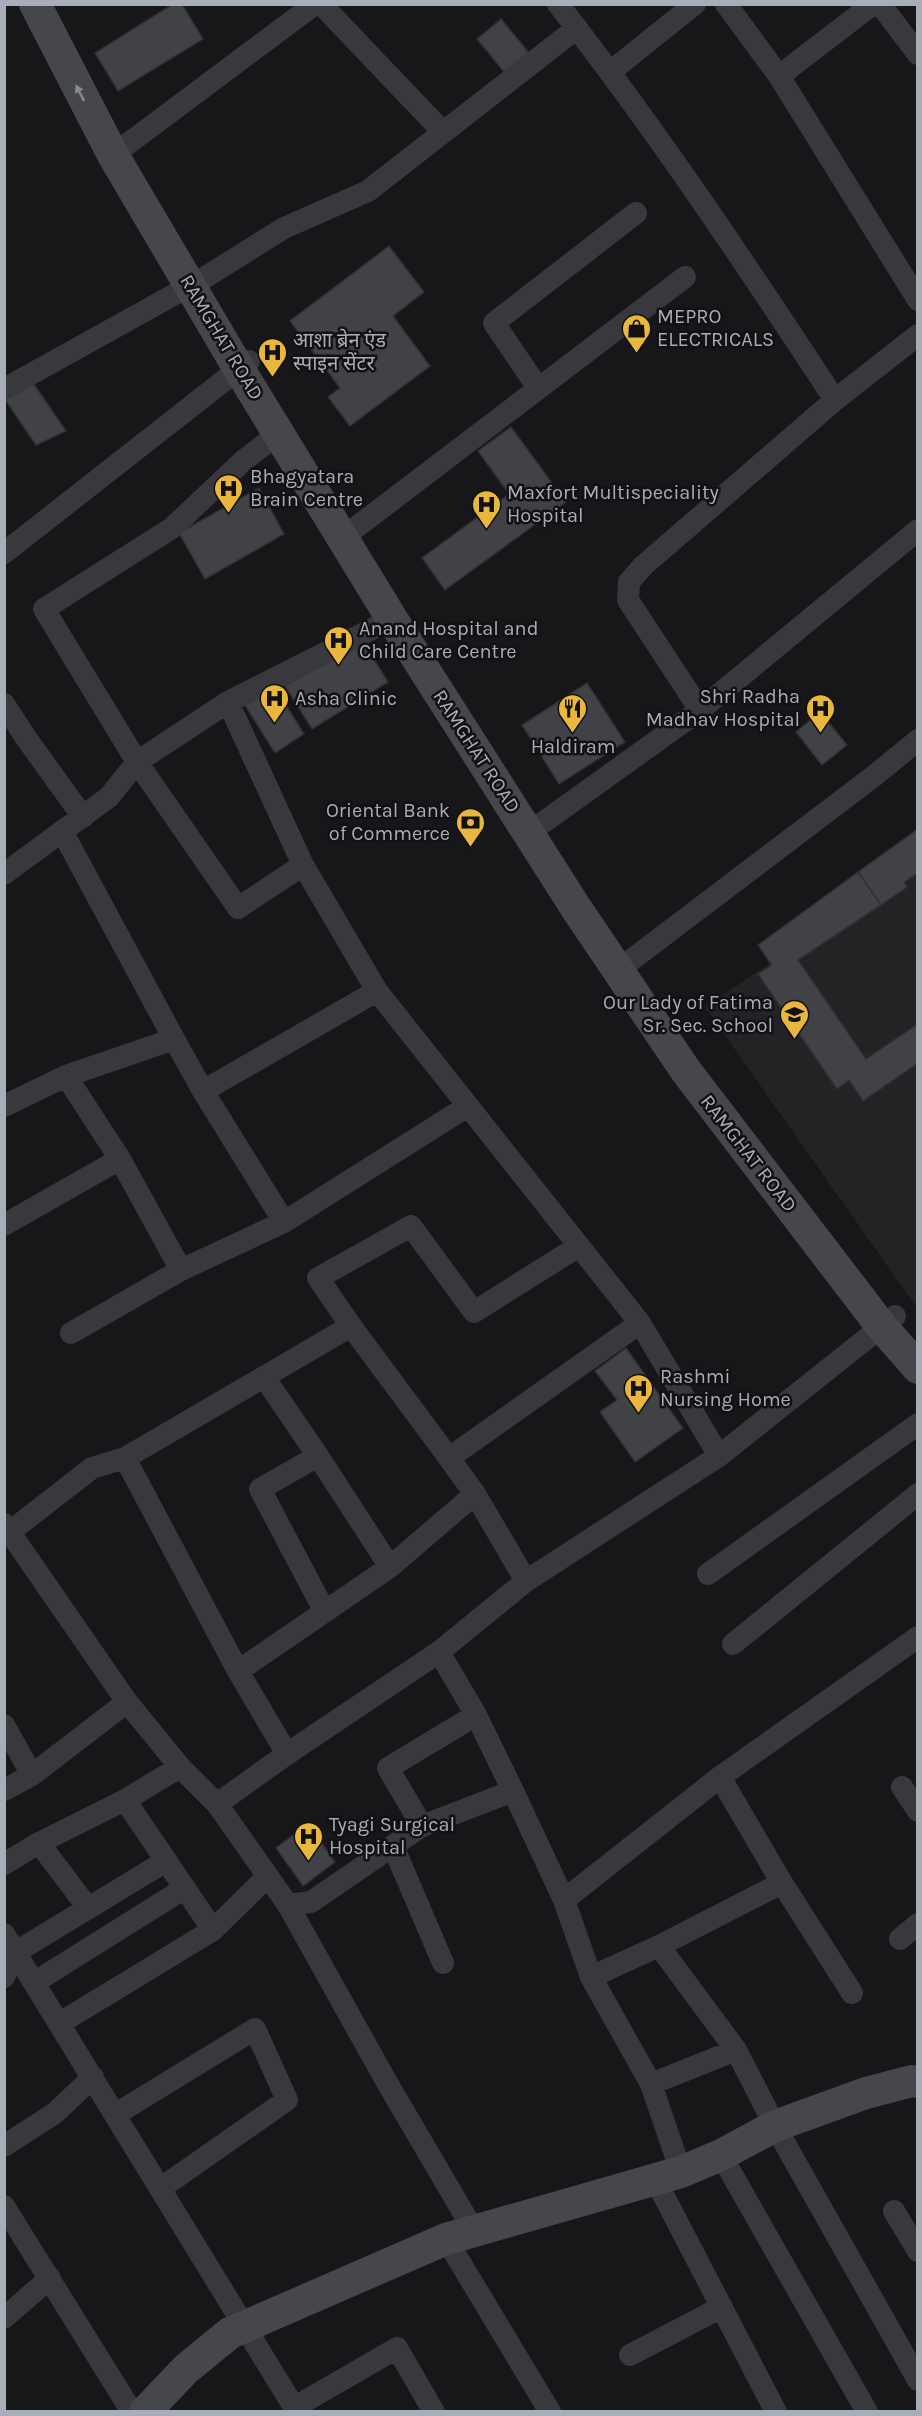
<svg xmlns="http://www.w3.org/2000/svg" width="922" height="2416" font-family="Karla,'Noto Sans Devanagari',sans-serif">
	<rect width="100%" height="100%" fill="#171618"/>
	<!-- built -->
	<path fill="#232325" d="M917 829V1308L705 1007 769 964 758 945Z"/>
	<!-- building -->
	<path fill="#414245" stroke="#313134" stroke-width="1.5" d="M173 4H182L203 39 118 91 95 53Z
		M501 19 534 59 510 79 477 39Z
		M389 246 424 292 393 316 430 366 350 426 328 397 340 388 290 321Z
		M31 380 66 431 36 445 4 398Z
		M511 427 566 502 445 590 422 558 509 494 478 451Z
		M259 488 284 534 205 579 179 533Z
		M361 639 388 682 312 729 285 686Z
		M587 683 625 742 559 784 522 725Z
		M273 684 304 734 275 753 243 702Z
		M820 712 847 745 822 765 796 732Z
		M918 829V873L904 882 907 887 881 905 858 872Z
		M858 872 881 905 798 960 866 1059 918 1024V1063L863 1101 849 1080 837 1089 758 974 772 965 758 945Z
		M626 1348 683 1428 635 1462 600 1412 617 1400 595 1371Z
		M308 1824 335 1862 303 1886 276 1848Z"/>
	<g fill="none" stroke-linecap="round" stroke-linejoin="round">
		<!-- street -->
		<path stroke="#38383d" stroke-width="22" d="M321 4 442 131
			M558 4C657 131 747 266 835 400
			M726 4 779 76 918 300
			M880 4 918 54
			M610 72 695 4
			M779 76 873 4
			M113 155 315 4
			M538 388 494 323 636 213
			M4 389 204 278 284 228 368 191 577 28
			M279 433 243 461 172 528 44 609 137 762 238 908 303 865
			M354 529 685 277
			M4 553 249 361
			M4 704 26 738 83 817
			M700 710 628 600 629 582 643 566 835 400 918 335
			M541 824 700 710 918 530
			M62 831 174 1039
			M4 874 109 797 137 762 228 702 392 619
			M630 961 874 776 918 740
			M377 991 640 1323
			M66 1076 120 1159
			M203 1091 284 1222
			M4 1106 66 1076 174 1039 203 1091 377 991 303 865 228 702
			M4 1225 120 1159 181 1270
			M351 1326 318 1278 411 1226 474 1312 579 1246
			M71 1333 181 1270 284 1222 468 1106
			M264 1377 318 1456
			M125 1458 238 1671 287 1754
			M449 1458 475 1494
			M4 1524 127 1702
			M11 1531 92 1468 125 1458 351 1326 449 1458 640 1323 719 1456
			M708 1574 918 1424
			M324 1610 260 1489 318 1456 390 1567
			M733 1644 918 1494
			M238 1671 390 1567 475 1494 526 1581
			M4 1725 32 1775
			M720 1777 782 1883 852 1993
			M902 1787 918 1811
			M4 1790 32 1775 127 1702 180 1767 217 1804 288 1905 385 2079 474 2231
			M513 1791 564 1900
			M125 1800 180 1767
			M217 1804 287 1754 439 1652 526 1581 719 1456 895 1316
			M422 1826 388 1768 476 1715
			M39 1843 88 1908
			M393 1846 443 1963
			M4 1864 39 1843 125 1800 213 1930
			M288 1905 311 1902 422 1826 513 1791 476 1715 439 1652
			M4 1934 297 2412
			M900 1939 918 1924
			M659 1946 736 2050 775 2126 918 2380
			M4 1977 16 1952 166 1861
			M591 1977 659 1946 782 1883
			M35 1982 185 1888
			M60 2023 213 1930 268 1876
			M651 2084 736 2050
			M116 2114 255 2029 287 2100 161 2188
			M4 2146 55 2113 93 2077
			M721 2155 867 2412
			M681 2172 651 2084 591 1977 564 1900 720 1777 918 1637
			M655 2179 776 2412
			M4 2206 132 2412
			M894 2211 918 2251
			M446 2239 550 2412
			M4 2318 50 2278
			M630 2355 722 2307
			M295 2407 397 2348 434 2412"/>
		<!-- secondary -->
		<path stroke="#46474d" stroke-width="32" d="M35 4 113 155 239 369 392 619 576 908 686 1071 882 1327 918 1368
			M145 2412 186 2369 230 2333 446 2239 681 2172 721 2155 775 2126 866 2093 912 2081 918 2082"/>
	</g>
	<!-- one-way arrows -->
	<defs><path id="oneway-solid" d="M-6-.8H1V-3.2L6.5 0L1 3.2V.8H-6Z" transform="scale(1.5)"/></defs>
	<use fill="#868993" href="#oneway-solid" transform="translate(80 93) rotate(-117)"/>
	<!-- icons -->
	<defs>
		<symbol id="shop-pin" viewBox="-11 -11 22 30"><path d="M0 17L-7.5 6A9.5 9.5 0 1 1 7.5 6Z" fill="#e9b73e" stroke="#121113"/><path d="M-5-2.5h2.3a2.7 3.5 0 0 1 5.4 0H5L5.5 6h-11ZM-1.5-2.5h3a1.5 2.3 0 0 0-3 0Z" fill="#111"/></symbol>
		<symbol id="hospital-pin" viewBox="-11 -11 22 30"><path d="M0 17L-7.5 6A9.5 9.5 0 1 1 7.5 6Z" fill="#e9b73e" stroke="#121113"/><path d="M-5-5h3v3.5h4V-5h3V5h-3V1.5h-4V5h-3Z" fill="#111"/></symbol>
		<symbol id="restaurant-pin" viewBox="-11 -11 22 30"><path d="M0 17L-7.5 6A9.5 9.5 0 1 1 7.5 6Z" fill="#e9b73e" stroke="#121113"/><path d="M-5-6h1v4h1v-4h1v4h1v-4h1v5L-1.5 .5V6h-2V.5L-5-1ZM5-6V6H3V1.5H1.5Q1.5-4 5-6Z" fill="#111"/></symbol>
		<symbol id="bank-pin" viewBox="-11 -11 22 30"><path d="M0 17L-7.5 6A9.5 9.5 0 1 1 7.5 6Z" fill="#e9b73e" stroke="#121113"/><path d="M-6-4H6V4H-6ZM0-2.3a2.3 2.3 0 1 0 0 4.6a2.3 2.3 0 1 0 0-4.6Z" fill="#111"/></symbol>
		<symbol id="school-pin" viewBox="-11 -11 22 30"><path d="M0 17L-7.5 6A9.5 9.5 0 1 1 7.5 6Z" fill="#e9b73e" stroke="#121113"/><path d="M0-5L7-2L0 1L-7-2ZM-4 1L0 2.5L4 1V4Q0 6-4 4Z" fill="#111"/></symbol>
	</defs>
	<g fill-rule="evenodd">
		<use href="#shop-pin" x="620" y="312" width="33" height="45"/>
		<use href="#hospital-pin" x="256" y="336" width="33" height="45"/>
		<use href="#hospital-pin" x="212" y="472" width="33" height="45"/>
		<use href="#hospital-pin" x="470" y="488" width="33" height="45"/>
		<use href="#hospital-pin" x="322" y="624" width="33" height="45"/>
		<use href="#hospital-pin" x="258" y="682" width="33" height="45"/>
		<use href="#restaurant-pin" x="556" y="692" width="33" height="45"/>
		<use href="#hospital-pin" x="804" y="692" width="33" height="45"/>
		<use href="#bank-pin" x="454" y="806" width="33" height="45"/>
		<use href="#school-pin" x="778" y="998" width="33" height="45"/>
		<use href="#hospital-pin" x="622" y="1372" width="33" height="45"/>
		<use href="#hospital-pin" x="292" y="1820" width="33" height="45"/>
	</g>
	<g text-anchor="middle" stroke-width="5" stroke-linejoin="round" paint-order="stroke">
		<!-- poi labels -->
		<g font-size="20" fill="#a9adb8" stroke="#121113" text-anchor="start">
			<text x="657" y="323">MEPRO<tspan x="657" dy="23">ELECTRICALS</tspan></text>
			<text x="293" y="347">आशा ब्रेन एंड<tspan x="293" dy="23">स्पाइन सेंटर</tspan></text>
			<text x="250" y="483">Bhagyatara<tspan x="250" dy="23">Brain Centre</tspan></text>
			<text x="507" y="499">Maxfort Multispeciality<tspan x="507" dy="23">Hospital</tspan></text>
			<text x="359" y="635">Anand Hospital and<tspan x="359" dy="23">Child Care Centre</tspan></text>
			<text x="800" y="703" text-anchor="end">Shri Radha<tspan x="800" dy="23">Madhav Hospital</tspan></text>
			<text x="295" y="705">Asha Clinic</text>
			<text x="573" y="753" text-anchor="middle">Haldiram</text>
			<text x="450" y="817" text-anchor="end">Oriental Bank<tspan x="450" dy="23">of Commerce</tspan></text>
			<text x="773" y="1009" text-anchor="end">Our Lady of Fatima<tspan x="773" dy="23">Sr. Sec. School</tspan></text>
			<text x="660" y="1383">Rashmi<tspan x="660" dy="23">Nursing Home</tspan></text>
			<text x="329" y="1831">Tyagi Surgical<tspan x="329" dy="23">Hospital</tspan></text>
		</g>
		<!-- street labels -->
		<g font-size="20" fill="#a9adb8" stroke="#121113">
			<text transform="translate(222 337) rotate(59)" y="7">RAMGHAT ROAD</text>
			<text transform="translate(477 751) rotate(57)" y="7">RAMGHAT ROAD</text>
			<text transform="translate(749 1153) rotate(52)" y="7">RAMGHAT ROAD</text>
		</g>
	</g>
	<!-- border -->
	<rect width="922" height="2416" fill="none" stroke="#a9adb8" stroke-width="12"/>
</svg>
